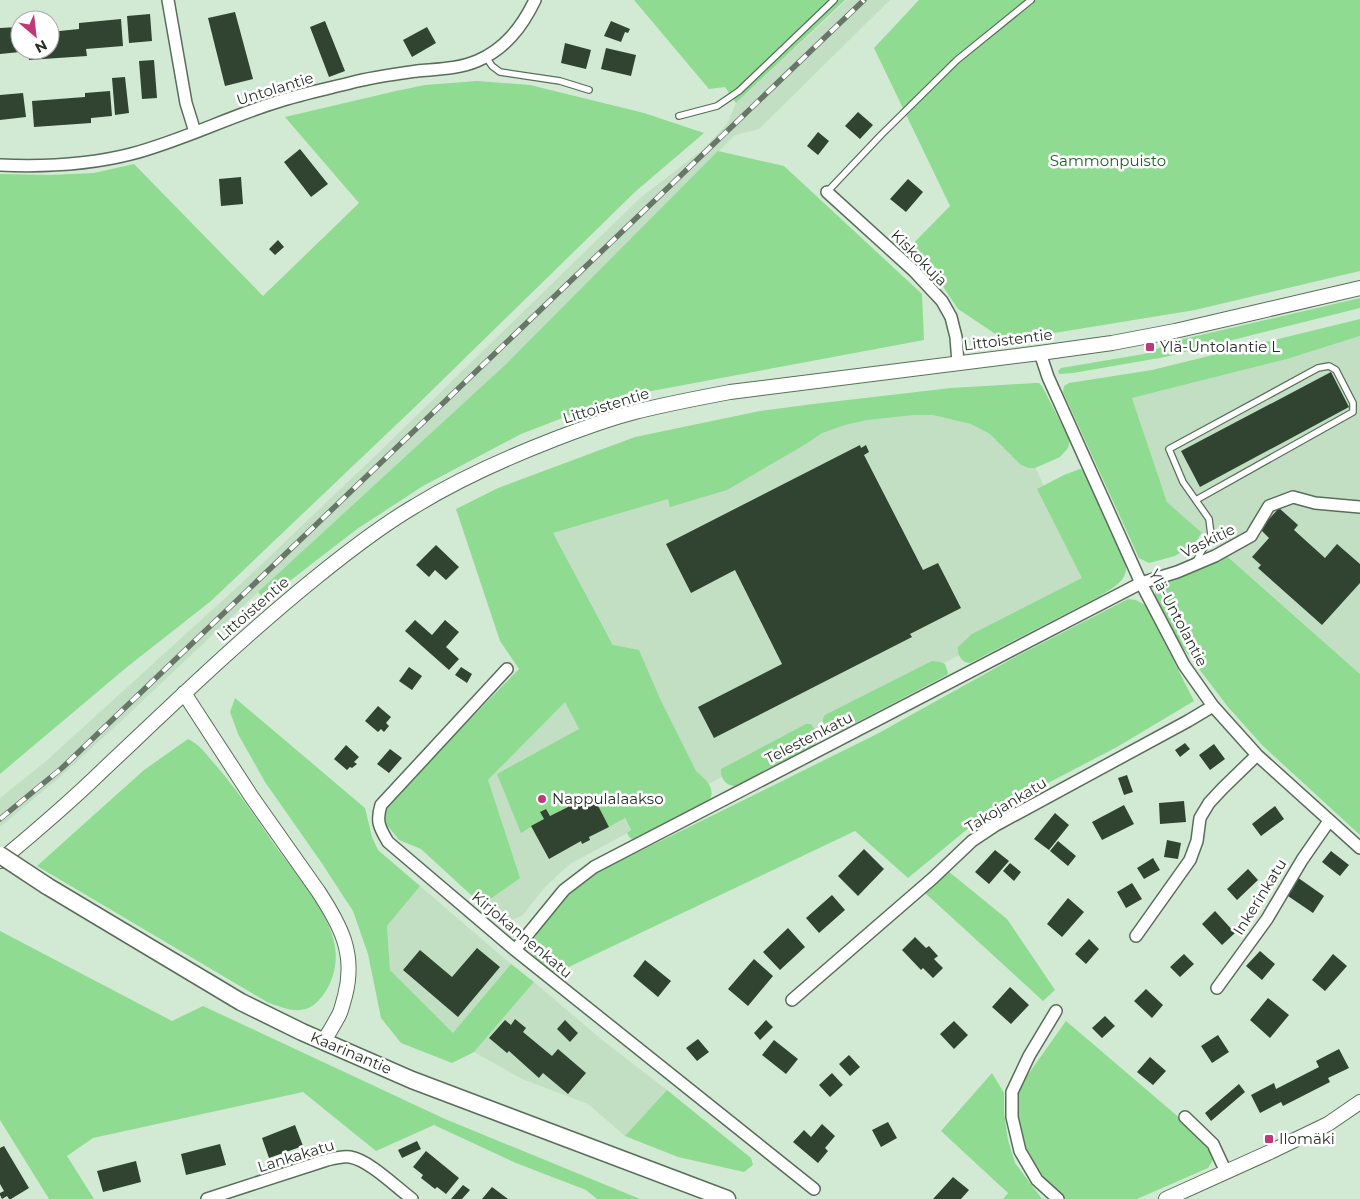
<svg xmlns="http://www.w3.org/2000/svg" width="1360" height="1199" font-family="Montserrat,sans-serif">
	<rect width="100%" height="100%" fill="#d2ead3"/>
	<!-- built -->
	<path fill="#c2dfc3" d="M847 0H890L759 129 735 135 504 366 258 592 119 723 60 777 0 827V798L45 762 245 580 376 455 640 198 702 150 727 124 736 103Z
		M1360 336V674L1167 502 1132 398 1287 359Z
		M947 406 1027 449 1090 588 693 792 553 533 668 499 815 425Z
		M565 701 631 831 570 864 545 887 522 916 503 923 421 849Z
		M420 886 511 964 453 1034 390 970 387 926Z
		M534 982 601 1039 667 1090 625 1136 588 1104 522 1079 474 1052Z"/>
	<!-- green -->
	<path fill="#8fdb92" d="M634 0H845L736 103 725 87 709 89Z
		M919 0H1360V271L1195 310 1006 341 958 309 936 276 904 253 950 206 874 48Z
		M477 81 530 85 644 113 704 133 636 191 418 404 211 601 127 667 0 774V174L50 175 94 173 134 164 263 296 359 203 285 117 396 91 425 85Z
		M718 151 784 166 922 294 924 340 614 398 521 434 423 486 357 529 265 600 258 592 505 365Z
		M1360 298V308L1165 357 1073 373 1059 374 1058 371 1061 368 1144 354 1179 340Z
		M1360 319V336L1287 359 1132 398 1167 502 1202 533 1194 544 1175 556 1149 563 1139 558 1063 392 1064 386 1069 383 1152 370Z
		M1035 383H1039L1042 386 1070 441 1068 448 1060 457 1035 468H1029L1021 465 990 434 971 424 933 415H914L867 420 845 425 822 433 806 444 727 490 670 507 668 499 553 533 613 645 639 650 661 701 696 771C704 778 716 788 710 799L633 839 630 838 627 833 631 830 625 818 609 827 592 794 585 797 583 795 572 801 570 797 564 800 568 807 550 816 540 812 544 819 521 833 497 774 579 729 565 702 488 780 520 878 482 905 421 849 399 840 387 825 382 817 386 805 519 669 500 641 456 509 498 488 635 437 760 411 813 404 951 388Z
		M1080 469 1083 470 1085 472 1124 559C1132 579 1114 587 1100 596L970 663C962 663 957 655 958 647L972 634 1082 578 1037 489 1064 475Z
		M1227 556 1360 674V835L1263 746 1228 707 1177 640 1155 599V585Z
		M1128 599 1136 600 1145 605 1194 701 1117 747 981 818 908 878 855 831 552 975C543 968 533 960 532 947 532 937 553 908 561 901 573 891 586 882 598 872L877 734 1017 656Z
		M932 661 940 662 945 664 948 673 947 675 836 733C827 735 819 722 825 715Z
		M235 698 365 808 372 837 378 850 420 886 387 926 390 970 453 1033 511 964 534 982 474 1052 452 1063 401 1043 381 1018 368 954 353 911 321 862 265 782 238 734 230 712Z
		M806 724H811L816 732 818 740 815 745 735 786C726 786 720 778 721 769L723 768Z
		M188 739C199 744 205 753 213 762 236 788 256 818 276 847 292 868 309 889 322 912 328 923 333 935 335 947 338 966 332 986 319 1000 304 1017 285 1009 267 1002L37 866 144 770Z
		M948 871 1007 919 1055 990 1043 1001 924 892Z
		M0 931 172 1021 203 1006 445 1119 640 1199H597L586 1190 516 1163 434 1125 376 1151 303 1092 93 1138 67 1156 94 1199H49L0 1120Z
		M1066 1021 1182 1120 1212 1150 1214 1158 1208 1168 1137 1199H1063L1046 1181 1033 1162 1024 1144 1017 1116V1095L1027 1076Z
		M992 1073 1004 1093V1113L1008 1140 1015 1163 1042 1199H1003L1008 1193 941 1131Z
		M667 1090 751 1158 753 1165 744 1172 678 1157 625 1136Z"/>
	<!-- building -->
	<path fill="#304431" d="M235 12 253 79 225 86 208 18Z
		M150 14 152 41 129 43 127 16Z
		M121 19 123 46 86 49 87 56 29 60 28 50H50V32L79 29V23Z
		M325 21 345 71 329 77 310 27Z
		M611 21 630 29 628 33 625 32 621 42 604 36Z
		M18 27 20 52 0 54V28Z
		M427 27 436 43 412 57 403 40Z
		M565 43 591 50 586 69 561 63Z
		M606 48 636 55 631 76 601 69Z
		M154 60 157 98 142 99 139 61Z
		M125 77 129 113 115 115 112 78Z
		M110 91 112 116 91 118V123L34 127 32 101 85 97V93Z
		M23 93 26 117 0 120V95Z
		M858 112 873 125 860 139 845 126Z
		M818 132 829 141 818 155 807 146Z
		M300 149 328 184 311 197 284 162Z
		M241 177 243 204 221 206 219 179Z
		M908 179 923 192 906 212 890 199Z
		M278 240 284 247 275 255 269 249Z
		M1331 372 1349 407 1200 487 1181 451Z
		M860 445 861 448 866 445 869 452 864 455 923 570 938 563 961 608 910 634 912 637 714 738 698 707 782 664 735 570 691 593 666 544Z
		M1279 508 1298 525 1294 530 1325 558 1337 544 1360 564V583L1322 625 1258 568 1261 565 1252 557 1269 538 1260 529Z
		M436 545 459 567 446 580 435 570 429 577 416 565Z
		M415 620 432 635 445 620 459 632 446 647 459 659 449 670 405 631Z
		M409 667 422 676 412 690 399 681Z
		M461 667 472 674 467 683 455 675Z
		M378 706 391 717 386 723 389 726 384 732 381 729 378 732 365 721Z
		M1185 743 1190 749 1180 757 1175 750Z
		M1214 744 1225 759 1210 770 1199 755Z
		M346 745 359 757 354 762 357 764 352 768 350 767 347 770 334 759Z
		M390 749 402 758 389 773 377 764Z
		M1127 775 1133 792 1124 795 1118 778Z
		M592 794 609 827 589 837 590 840 582 844 581 841 549 859 531 826 544 819 540 812 546 809 550 816 568 807 564 800 570 796 572 801 583 795 585 797Z
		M1184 801 1186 822 1160 824 1159 803Z
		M1124 805 1134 824 1102 840 1092 822Z
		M1275 806 1284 819 1261 836 1252 824Z
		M1055 813 1069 825 1049 850 1034 839Z
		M1167 840 1181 843 1178 859 1164 857Z
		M1058 841 1076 856 1068 866 1050 851Z
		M864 849 884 869 858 896 838 876Z
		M995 850 1009 861 989 884 975 872Z
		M1331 851 1349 865 1340 876 1322 862Z
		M1153 858 1160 870 1144 879 1137 868Z
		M1010 863 1021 872 1014 881 1003 871Z
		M1248 869 1258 880 1237 900 1227 889Z
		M1297 877 1324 896 1313 913 1285 894Z
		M1132 883 1142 899 1126 908 1117 892Z
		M832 895 845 910 819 933 806 918Z
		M1068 898 1084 912 1062 937 1047 924Z
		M1215 911 1235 933 1222 945 1202 924Z
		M788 928 805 947 780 970 763 952Z
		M915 937 926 948 929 946 938 956 934 959 943 968 933 978 923 968 921 970 902 950Z
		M1089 939 1099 949 1086 964 1075 954Z
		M477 948 500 967 458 1017 403 970 420 950 452 977Z
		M1260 951 1275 964 1262 980 1246 966Z
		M1184 954 1194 964 1180 977 1170 967Z
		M1333 954 1347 966 1325 991 1312 980Z
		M754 959 773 976 748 1006 728 989Z
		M645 960 671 981 658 997 633 976Z
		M1010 987 1029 1005 1011 1024 992 1007Z
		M1146 989 1163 1005 1152 1018 1134 1001Z
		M1268 998 1289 1015 1270 1038 1250 1020Z
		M1105 1016 1115 1026 1102 1038 1092 1028Z
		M515 1019 526 1028 523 1032 552 1056 558 1049 586 1073 568 1094 543 1073 539 1078 509 1051 507 1053 489 1038 505 1020 511 1025Z
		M565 1020 578 1033 570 1042 557 1029Z
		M766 1020 773 1027 760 1040 754 1033Z
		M954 1021 968 1035 954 1049 940 1034Z
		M1218 1035 1229 1052 1212 1063 1201 1046Z
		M698 1039 709 1052 697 1061 686 1048Z
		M774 1040 798 1059 786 1074 762 1055Z
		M1339 1049 1349 1068 1328 1078 1330 1082 1283 1106 1281 1102 1260 1113 1251 1095 1274 1083 1276 1089 1319 1067 1316 1061Z
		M849 1055 860 1067 850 1076 839 1064Z
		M1150 1057 1166 1071 1153 1085 1137 1072Z
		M832 1073 843 1085 830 1097 819 1085Z
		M1239 1084 1245 1092 1211 1121 1205 1113Z
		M888 1122 897 1138 881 1147 872 1130Z
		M822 1124 835 1136 825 1148 828 1151 818 1163 793 1142 804 1130 811 1137Z
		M295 1125 303 1146 269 1158 262 1138Z
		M417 1141 421 1149 402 1158 398 1150Z
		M220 1144 226 1165 186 1175 181 1154Z
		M4 1146 29 1188 11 1199H9L7 1196 2 1199 0 1195V1193L4 1191 0 1184V1148Z
		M426 1151 459 1178 446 1194 437 1187 435 1189 421 1178 423 1175 413 1167Z
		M136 1161 141 1182 103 1192 97 1171Z
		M953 1177 969 1190 961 1199H933Z
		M463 1185 470 1190 462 1199H451Z
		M492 1187 508 1199H482Z"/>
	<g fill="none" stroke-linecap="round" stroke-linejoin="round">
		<defs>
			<path id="service" d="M486 57 492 66 500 72 560 81 589 90
				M679 116 717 106 739 91 834 0
				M827 192 881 135 957 60 1031 0
				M1195 563 1211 535 1209 519 1183 482 1169 449 1318 368 1329 366 1336 370 1353 403V412L1196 500"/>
			<path id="minor" d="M168 0 186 103 195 132
				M0 165C45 167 88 165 131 154 181 141 228 117 277 102 301 94 326 89 350 83 372 77 395 74 417 71 437 69 458 69 477 61 505 49 522 27 535 0
				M827 192 914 271 942 301 951 317 956 337 958 363
				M1040 353 1048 377 1141 583 1184 665 1213 706 1257 755 1360 848
				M507 669 381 805C376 821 379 827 388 842L515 950 814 1189
				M1136 936 1190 860 1197 841 1200 818 1209 803 1223 788 1257 755
				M515 950 564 890 594 867 1141 583 1177 572 1215 556 1251 536 1269 506 1293 497 1315 503 1360 507
				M1217 988 1267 919 1302 860 1329 821
				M792 1000 933 878 972 841 996 825 1188 721 1213 706
				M1056 1011 1029 1056 1012 1092V1117L1020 1151 1037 1180 1058 1199
				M1185 1117 1213 1144 1226 1172
				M207 1199 327 1160C335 1158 342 1156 350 1157 369 1160 396 1187 412 1199"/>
			<path id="tertiary" d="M184 693 251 796 318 891C341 926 356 954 345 996 343 1002 342 1009 339 1015 334 1024 329 1033 323 1042
				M0 861C35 832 70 802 103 770 172 705 240 639 314 579 346 553 379 527 415 506 459 479 506 458 555 439 581 429 607 419 635 412 666 404 698 398 730 392L1040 353 1112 343 1175 331 1360 288
				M1166 1199 1270 1152 1328 1124 1360 1102"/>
			<path id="secondary" d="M47 886 241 1002 302 1032 412 1080 727 1199"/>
		</defs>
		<!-- service casing -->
		<use href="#service" stroke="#596e5a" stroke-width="8"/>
		<!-- minor casing -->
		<use href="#minor" stroke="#596e5a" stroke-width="14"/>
		<!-- tertiary casing -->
		<use href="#tertiary" stroke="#596e5a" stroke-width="16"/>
		<!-- secondary casing -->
		<use href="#secondary" stroke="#596e5a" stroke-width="19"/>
		<!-- service -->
		<use href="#service" stroke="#fff" stroke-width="5.5"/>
		<!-- minor -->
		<use href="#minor" stroke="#fff" stroke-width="11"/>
		<!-- tertiary -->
		<use href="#tertiary" stroke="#fff" stroke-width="14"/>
		<!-- secondary -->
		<use href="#secondary" stroke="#fff" stroke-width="16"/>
		<defs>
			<path id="rail" d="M0 819 62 768 864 0"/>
		</defs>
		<!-- rail casing -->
		<use href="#rail" stroke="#677668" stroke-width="5.5"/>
		<!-- rail -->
		<use href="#rail" stroke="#fff" stroke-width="4" stroke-dasharray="11" stroke-linecap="butt"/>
		<defs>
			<path id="secondary-bridge" d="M0 855 47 886"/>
		</defs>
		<!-- secondary-bridge casing -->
		<use href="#secondary-bridge" stroke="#596e5a" stroke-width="19" stroke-linecap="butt"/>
		<!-- secondary-bridge -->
		<use href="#secondary-bridge" stroke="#fff" stroke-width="16"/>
	</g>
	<!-- markers -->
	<g fill="#bf3879" stroke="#fff" stroke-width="2">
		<rect x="1145" y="342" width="10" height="10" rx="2.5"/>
		<circle cx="542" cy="799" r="5"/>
		<rect x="1264" y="1134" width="10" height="10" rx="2.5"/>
	</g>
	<g text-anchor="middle" stroke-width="5" stroke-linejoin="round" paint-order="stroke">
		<!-- street labels -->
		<g font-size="15" fill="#283128" stroke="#fff">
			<text transform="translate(275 89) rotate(-17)" y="5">Untolantie</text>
			<text transform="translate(919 258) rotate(45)" y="5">Kiskokuja</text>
			<text transform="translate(1008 340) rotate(-7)" y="5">Littoistentie</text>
			<text transform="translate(606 406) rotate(-17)" y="5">Littoistentie</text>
			<text transform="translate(1208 541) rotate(-26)" y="5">Vaskitie</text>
			<text transform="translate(253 609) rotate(-41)" y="5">Littoistentie</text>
			<text transform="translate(1178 618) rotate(62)" y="5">Ylä-Untolantie</text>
			<text transform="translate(809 738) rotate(-27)" y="5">Telestenkatu</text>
			<text transform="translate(1006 805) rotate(-31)" y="5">Takojankatu</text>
			<text transform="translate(1260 897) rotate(-58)" y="5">Inkerinkatu</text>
			<text transform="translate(522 935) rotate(40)" y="5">Kirjokannenkatu</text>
			<text transform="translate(351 1053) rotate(23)" y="5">Kaarinantie</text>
			<text transform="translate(296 1156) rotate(-17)" y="5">Lankakatu</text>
		</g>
		<!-- park labels -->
		<g font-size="15" fill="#176623" stroke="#fff">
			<text x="1108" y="166">Sammonpuisto</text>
		</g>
		<!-- poi labels -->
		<g font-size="15" fill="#283128" stroke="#fff" text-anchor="start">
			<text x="1160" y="352">Ylä-Untolantie L</text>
			<text x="552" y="804">Nappulalaakso</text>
			<text x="1279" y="1144">Ilomäki</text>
		</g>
	</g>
	<!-- north arrow -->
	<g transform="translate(35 35) rotate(152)"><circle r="24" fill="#ffffff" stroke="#a9ada9"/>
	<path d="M0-4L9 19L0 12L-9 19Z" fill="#bf3879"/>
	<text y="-8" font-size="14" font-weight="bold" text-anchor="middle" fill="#283128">N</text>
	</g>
</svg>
